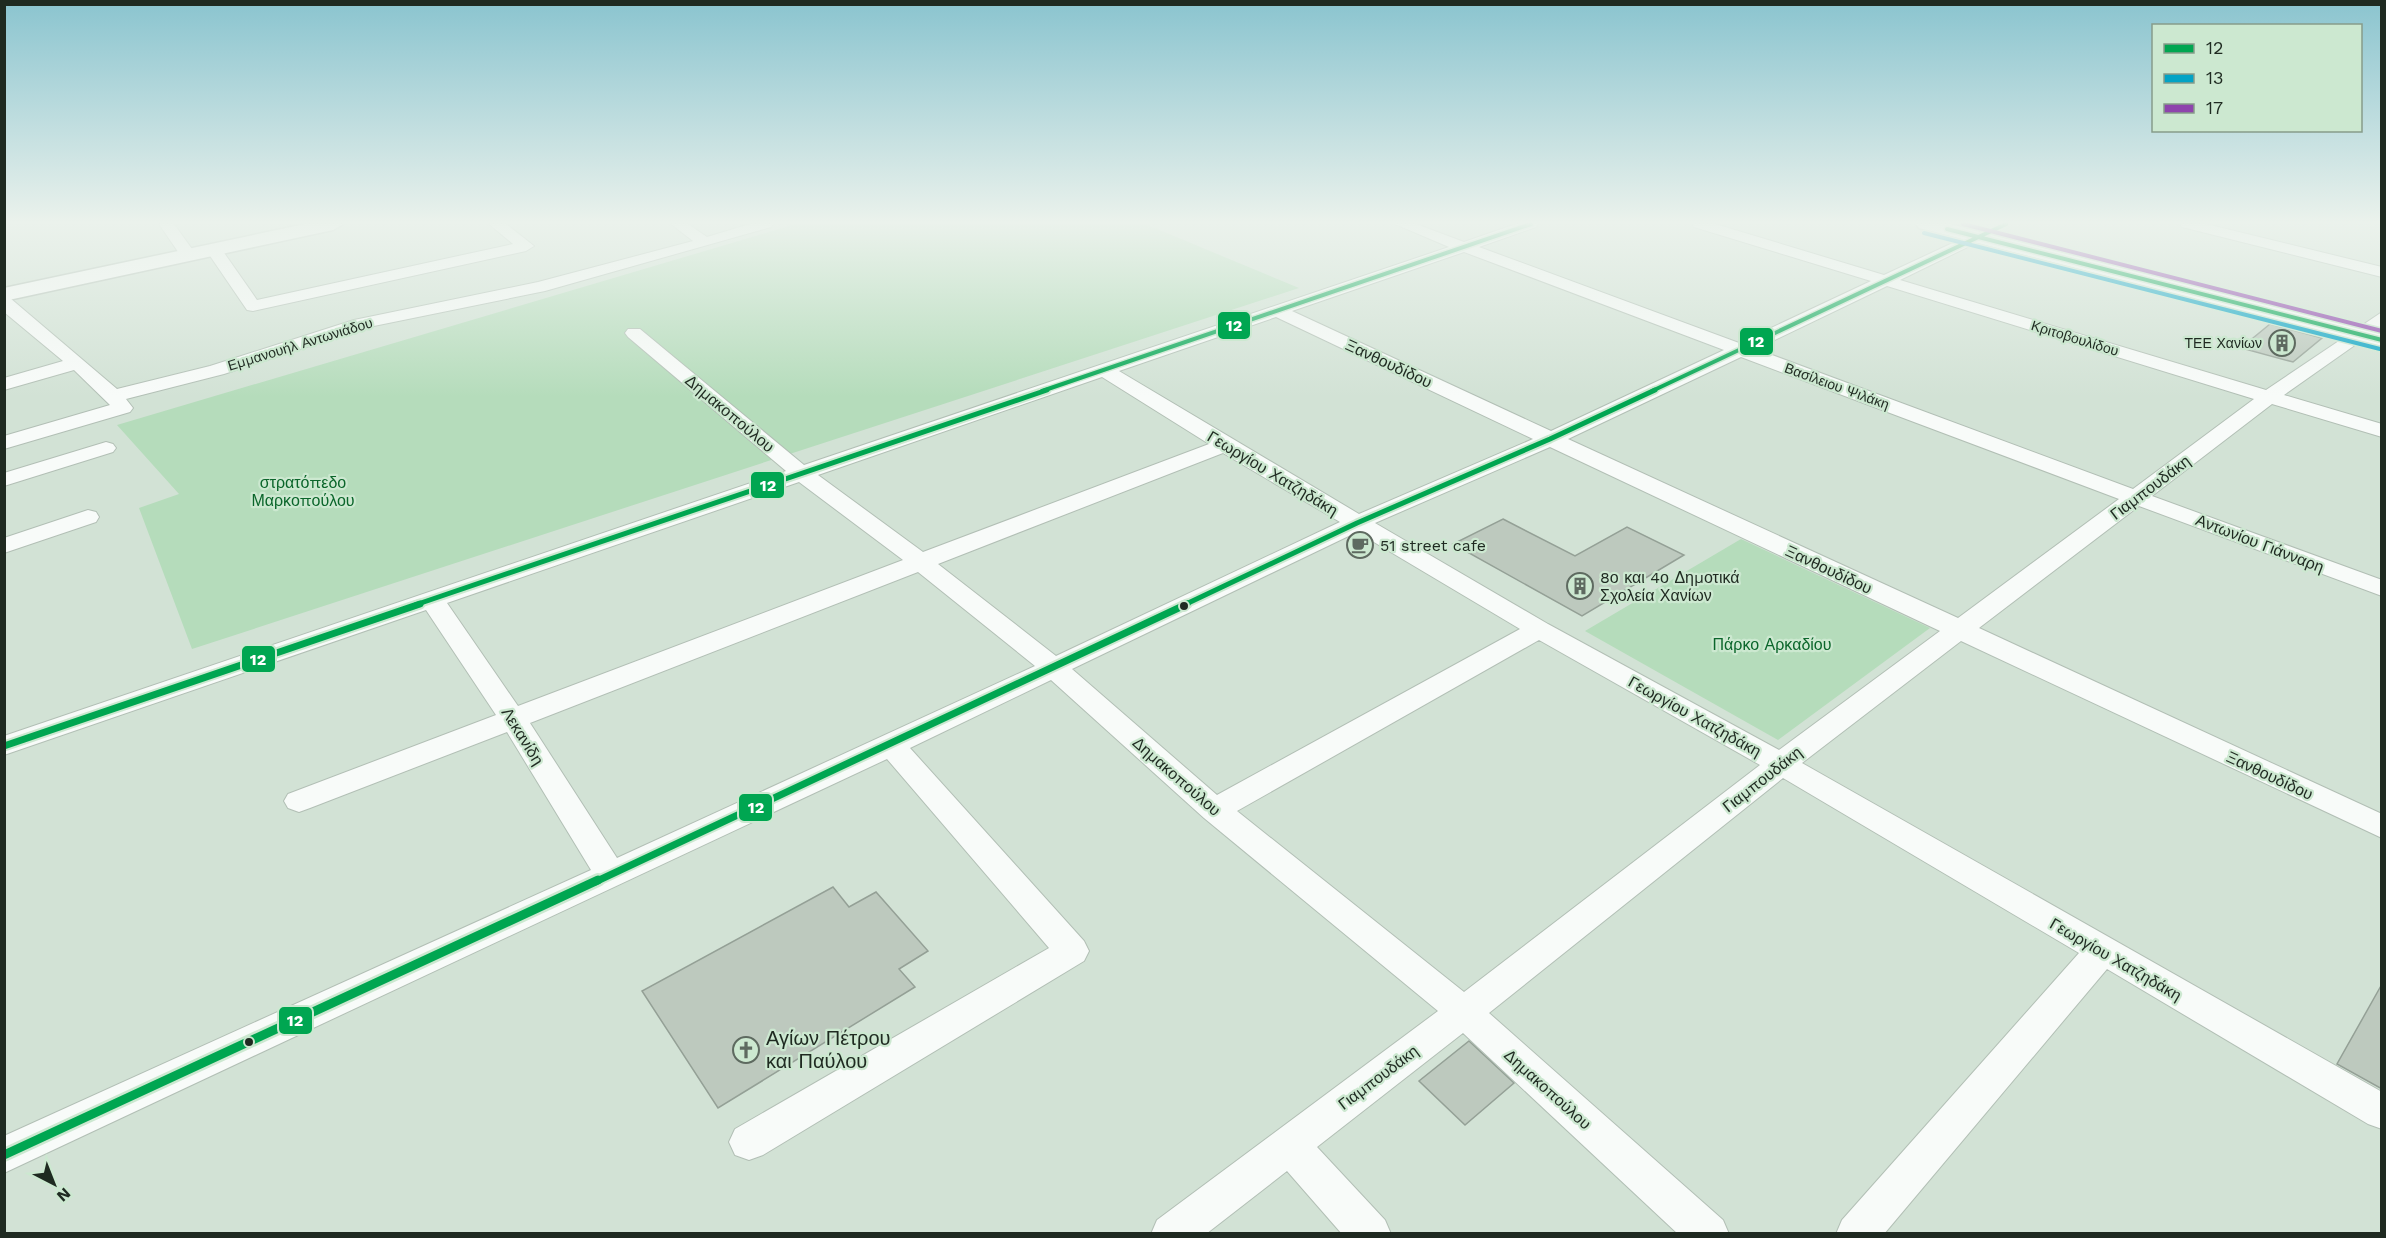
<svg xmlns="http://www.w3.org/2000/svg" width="2386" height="1238" font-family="'Work Sans',sans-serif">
	<rect width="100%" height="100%" fill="#d2e2d5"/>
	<!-- green -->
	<path fill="#b5dcbb" d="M796 224H1145L1299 288 192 649 139 508 179 494 117 425Z
		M1741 539 1930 628 1778 740 1585 631Z"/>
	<!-- building -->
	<path fill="#bdc9be" stroke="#94a096" stroke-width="1.5" d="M2270 324 2322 338 2293 362 2241 348Z
		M1503 519 1575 556 1627 527 1684 555 1582 616 1453 544Z
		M833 887 849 907 876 892 928 951 899 969 915 987 718 1108 642 991Z
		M2382 984V1089L2337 1064Z
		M1469 1041 1514 1083 1465 1125 1419 1081Z"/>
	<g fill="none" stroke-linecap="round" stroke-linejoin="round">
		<defs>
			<path id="street" d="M159 224H174L197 256 195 259H183Z
				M489 224H506L534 246 526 251 253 311 247 310 206 250 214 245 220 247 257 300 513 244Z
				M671 224H688L707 237 750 224H773L771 227 545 291 364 328 224 374 126 399 133 408 130 412 4 449V436L110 405 74 370 4 390V378L63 361 4 312V297L10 298 117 389 210 366 354 320 538 282 693 241Z
				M1395 224H1416L1464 242 1516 224H1538L1536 227 1479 247 1739 343 1871 281 1694 227 1692 224H1715L1884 275 1972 234H1982L1985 237 1982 240 1900 280 2266 390 2382 312V326L2284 395 2382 424V437L2272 404 2152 496 2382 580V596L2139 506 1979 628 2382 814V838L1961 641 1802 763 2382 1092V1129L2368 1124 2107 969 1884 1234H1836L1842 1220 2079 953 1783 778 1489 1013 1723 1220 1729 1234H1678L1463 1033 1317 1147 1385 1220 1391 1234H1342L1287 1171 1206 1234H1151L1157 1220 1438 1011 1204 818 1051 680 910 748 1084 941 1089 951 1084 961 763 1155 749 1160 735 1155 729 1142 735 1129 1049 948 887 759 4 1173V1136L591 870 507 732 310 808 299 812 288 808 284 801 288 794 496 715 426 610 4 755V736L786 471 628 337 625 333 628 329H640L804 465 1449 247ZM1464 252 1724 350 1551 431 1292 311ZM1887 286 2254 399 2133 489 1756 349ZM1276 317 1533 439 1359 514 1119 371ZM1741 357 2119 499 1958 618 1568 439ZM1102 377 1209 444 923 552 818 475ZM1550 447 1940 631 1779 750 1548 624 1375 523ZM1223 453 1340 522 1056 656 938 564ZM799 482 903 560 518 706 447 603ZM1357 532 1520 629 1217 795 1072 669ZM918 572 1035 666 617 858 530 723ZM1539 640 1760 765 1464 992 1237 811Z
				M2180 224H2206L2382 267V277L2182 227Z
				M106 442 113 444 116 448 113 452 4 486V473Z
				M88 510 96 512 99 517 96 522 4 553V538Z"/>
			<path id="secondary" d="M305 224H343L333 230 4 301V288Z
				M1916 224H1950L2382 333V347L1919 228Z"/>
		</defs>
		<!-- street casing -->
		<use href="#street" stroke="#b2bfb5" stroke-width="2"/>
		<!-- secondary casing -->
		<use href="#secondary" stroke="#b2bfb5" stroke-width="3"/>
		<!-- street -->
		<use href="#street" fill="#f8fbf9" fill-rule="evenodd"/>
		<!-- secondary -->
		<use href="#secondary" fill="#f8fbf9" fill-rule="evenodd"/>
		<defs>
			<path id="bus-1-far3" d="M1947 229 2382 340
				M1042 391 1531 224
				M1652 391 2006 224"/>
			<path id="bus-1-far2" d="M415 605 1047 390
				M1184 605 1357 523 1550 439 1655 390"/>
			<path id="bus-1-far1" d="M4 746 420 604
				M595 882 1187 604"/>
			<path id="bus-1" d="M4 1155 598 880"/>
			<path id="bus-2" d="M1924 233 2380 349"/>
			<path id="bus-3" d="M1963 224 2382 331"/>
		</defs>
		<!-- bus-1-far3 casing -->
		<use href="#bus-1-far3" stroke="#cce8d0" stroke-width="7"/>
		<!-- bus-1-far2 casing -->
		<use href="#bus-1-far2" stroke="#cce8d0" stroke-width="9"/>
		<!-- bus-1-far1 casing -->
		<use href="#bus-1-far1" stroke="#cce8d0" stroke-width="11"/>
		<!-- bus-1 casing -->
		<use href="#bus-1" stroke="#cce8d0" stroke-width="14"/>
		<!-- bus-2 casing -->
		<use href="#bus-2" stroke="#cce8d0" stroke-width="7"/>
		<!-- bus-3 casing -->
		<use href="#bus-3" stroke="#cce8d0" stroke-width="7"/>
		<!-- bus-1-far3 -->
		<use href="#bus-1-far3" stroke="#00a651" stroke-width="4"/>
		<!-- bus-1-far2 -->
		<use href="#bus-1-far2" stroke="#00a651" stroke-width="5"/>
		<!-- bus-1-far1 -->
		<use href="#bus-1-far1" stroke="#00a651" stroke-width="7"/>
		<!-- bus-1 -->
		<use href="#bus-1" stroke="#00a651" stroke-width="9"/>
		<!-- bus-2 -->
		<use href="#bus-2" stroke="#02a3c5" stroke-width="4"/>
		<!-- bus-3 -->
		<use href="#bus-3" stroke="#8e44ad" stroke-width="4"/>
	</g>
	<!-- sky -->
	<linearGradient id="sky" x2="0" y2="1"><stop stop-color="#8ac4cf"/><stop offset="0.56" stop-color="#ebf2ec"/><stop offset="1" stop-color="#ebf2ec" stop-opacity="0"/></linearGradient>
	<rect width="2386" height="397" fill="url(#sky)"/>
	<!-- icons -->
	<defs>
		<symbol id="building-ring" viewBox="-11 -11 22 22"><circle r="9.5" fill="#cce8d0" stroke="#5e6a60" stroke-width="1.5"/><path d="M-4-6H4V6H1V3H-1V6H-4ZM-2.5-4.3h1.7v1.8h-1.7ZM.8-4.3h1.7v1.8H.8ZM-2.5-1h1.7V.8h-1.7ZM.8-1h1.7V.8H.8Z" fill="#5e6a60"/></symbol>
		<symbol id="cafe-ring" viewBox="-11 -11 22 22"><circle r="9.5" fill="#cce8d0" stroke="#5e6a60" stroke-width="1.5"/><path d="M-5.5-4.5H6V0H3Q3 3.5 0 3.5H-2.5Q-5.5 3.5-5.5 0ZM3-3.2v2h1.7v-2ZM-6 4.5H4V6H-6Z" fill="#5e6a60"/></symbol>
		<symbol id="church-ring" viewBox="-11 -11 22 22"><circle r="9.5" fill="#cce8d0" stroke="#5e6a60" stroke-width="1.5"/><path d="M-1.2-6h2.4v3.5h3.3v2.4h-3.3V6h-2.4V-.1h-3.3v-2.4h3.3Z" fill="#5e6a60"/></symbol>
	</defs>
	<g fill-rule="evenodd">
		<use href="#building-ring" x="2267" y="328" width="30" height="30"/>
		<use href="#cafe-ring" x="1345" y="530" width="30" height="30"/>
		<use href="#building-ring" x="1565" y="571" width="30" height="30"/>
		<use href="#church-ring" x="731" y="1035" width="30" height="30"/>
	</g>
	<!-- markers -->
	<g fill="#1f2a21" stroke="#cce8d0" stroke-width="2">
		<circle cx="1184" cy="606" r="5"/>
		<circle cx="249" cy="1042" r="5"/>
	</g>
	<g text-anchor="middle" stroke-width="4.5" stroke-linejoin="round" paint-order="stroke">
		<!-- far-street labels -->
		<g font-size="14" fill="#1f2a21" stroke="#cce8d0">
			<text transform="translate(2075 338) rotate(17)" y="5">Κριτοβουλίδου</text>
			<text transform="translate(300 344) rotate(-17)" y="5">Εμμανουήλ Αντωνιάδου</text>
			<text transform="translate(1837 386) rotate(20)" y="5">Βασίλειου Ψιλάκη</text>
		</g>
		<!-- far-poi labels -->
		<g font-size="14" fill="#1f2a21" stroke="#cce8d0" text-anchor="end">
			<text x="2262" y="348">ΤΕΕ Χανίων</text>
		</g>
		<!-- street labels -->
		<g font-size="16" fill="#1f2a21" stroke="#cce8d0">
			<text transform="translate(1389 363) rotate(25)" y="6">Ξανθουδίδου</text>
			<text transform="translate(730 413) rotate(40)" y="6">Δημακοπούλου</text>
			<text transform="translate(1273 473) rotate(31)" y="6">Γεωργίου Χατζηδάκη</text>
			<text transform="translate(2150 487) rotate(-37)" y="6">Γιαμπουδάκη</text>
			<text transform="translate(2260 543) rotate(21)" y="6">Αντωνίου Γιάνναρη</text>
			<text transform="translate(1829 569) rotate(25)" y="6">Ξανθουδίδου</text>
			<text transform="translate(1695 716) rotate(29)" y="6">Γεωργίου Χατζηδάκη</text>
			<text transform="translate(523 736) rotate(58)" y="6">Λεκανίδη</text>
			<text transform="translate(2270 775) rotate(25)" y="6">Ξανθουδίδου</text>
			<text transform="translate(1177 776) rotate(41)" y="6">Δημακοπούλου</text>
			<text transform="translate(1762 779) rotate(-38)" y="6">Γιαμπουδάκη</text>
			<text transform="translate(2116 959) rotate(30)" y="6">Γεωργίου Χατζηδάκη</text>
			<text transform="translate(1378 1077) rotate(-37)" y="6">Γιαμπουδάκη</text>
			<text transform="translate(1548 1089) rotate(42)" y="6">Δημακοπούλου</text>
		</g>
		<!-- park labels -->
		<g font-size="16" fill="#0b662b" stroke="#cce8d0">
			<text x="303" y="488">στρατόπεδο<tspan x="303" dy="18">Μαρκοπούλου</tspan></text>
			<text x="1772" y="650">Πάρκο Αρκαδίου</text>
		</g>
		<!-- poi labels -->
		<g font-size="16" fill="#1f2a21" stroke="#cce8d0" text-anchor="start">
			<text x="1380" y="551">51 street cafe</text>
			<text x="1600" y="583">8ο και 4ο Δημοτικά<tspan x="1600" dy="18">Σχολεία Χανίων</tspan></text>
		</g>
		<!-- near-poi labels -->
		<g font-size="20" fill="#1f2a21" stroke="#cce8d0" text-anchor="start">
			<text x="766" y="1045">Αγίων Πέτρου<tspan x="766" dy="23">και Παύλου</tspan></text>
		</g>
	</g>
	<g stroke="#cce8d0" stroke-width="2">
		<rect x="1217" y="311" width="34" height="29" rx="6" fill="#00a651"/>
		<rect x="1739" y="327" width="35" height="29" rx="6" fill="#00a651"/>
		<rect x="750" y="471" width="35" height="28" rx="6" fill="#00a651"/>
		<rect x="241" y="645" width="35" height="28" rx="6" fill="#00a651"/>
		<rect x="738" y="793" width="35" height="29" rx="6" fill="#00a651"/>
		<rect x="278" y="1006" width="35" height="29" rx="6" fill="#00a651"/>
	</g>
	<g font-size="16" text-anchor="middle" font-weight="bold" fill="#fff">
		<text x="1234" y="331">12</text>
		<text x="1756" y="347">12</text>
		<text x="768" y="491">12</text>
		<text x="258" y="665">12</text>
		<text x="756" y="813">12</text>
		<text x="295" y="1026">12</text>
	</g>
	<!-- border -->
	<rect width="2386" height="1238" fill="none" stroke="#1f2a21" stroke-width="12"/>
	<!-- legend -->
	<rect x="2152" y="24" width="210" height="108" fill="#cce8d0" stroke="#879c8a" stroke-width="1.5"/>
	<rect x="2164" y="44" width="30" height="9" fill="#00a651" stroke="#879c8a" stroke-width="1.5"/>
	<text x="2206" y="54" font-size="18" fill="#1f2a21">12</text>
	<rect x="2164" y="74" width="30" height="9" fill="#02a3c5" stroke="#879c8a" stroke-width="1.5"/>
	<text x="2206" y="84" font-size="18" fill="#1f2a21">13</text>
	<rect x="2164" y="104" width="30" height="9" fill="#8e44ad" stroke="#879c8a" stroke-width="1.5"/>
	<text x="2206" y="114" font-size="18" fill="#1f2a21">17</text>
	<!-- north arrow -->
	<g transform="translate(54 1184) rotate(138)" stroke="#cce8d0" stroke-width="4.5" paint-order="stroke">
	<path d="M0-4.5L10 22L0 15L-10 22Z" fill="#1f2a21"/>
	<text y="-9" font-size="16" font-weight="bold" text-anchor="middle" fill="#1f2a21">N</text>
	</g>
</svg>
